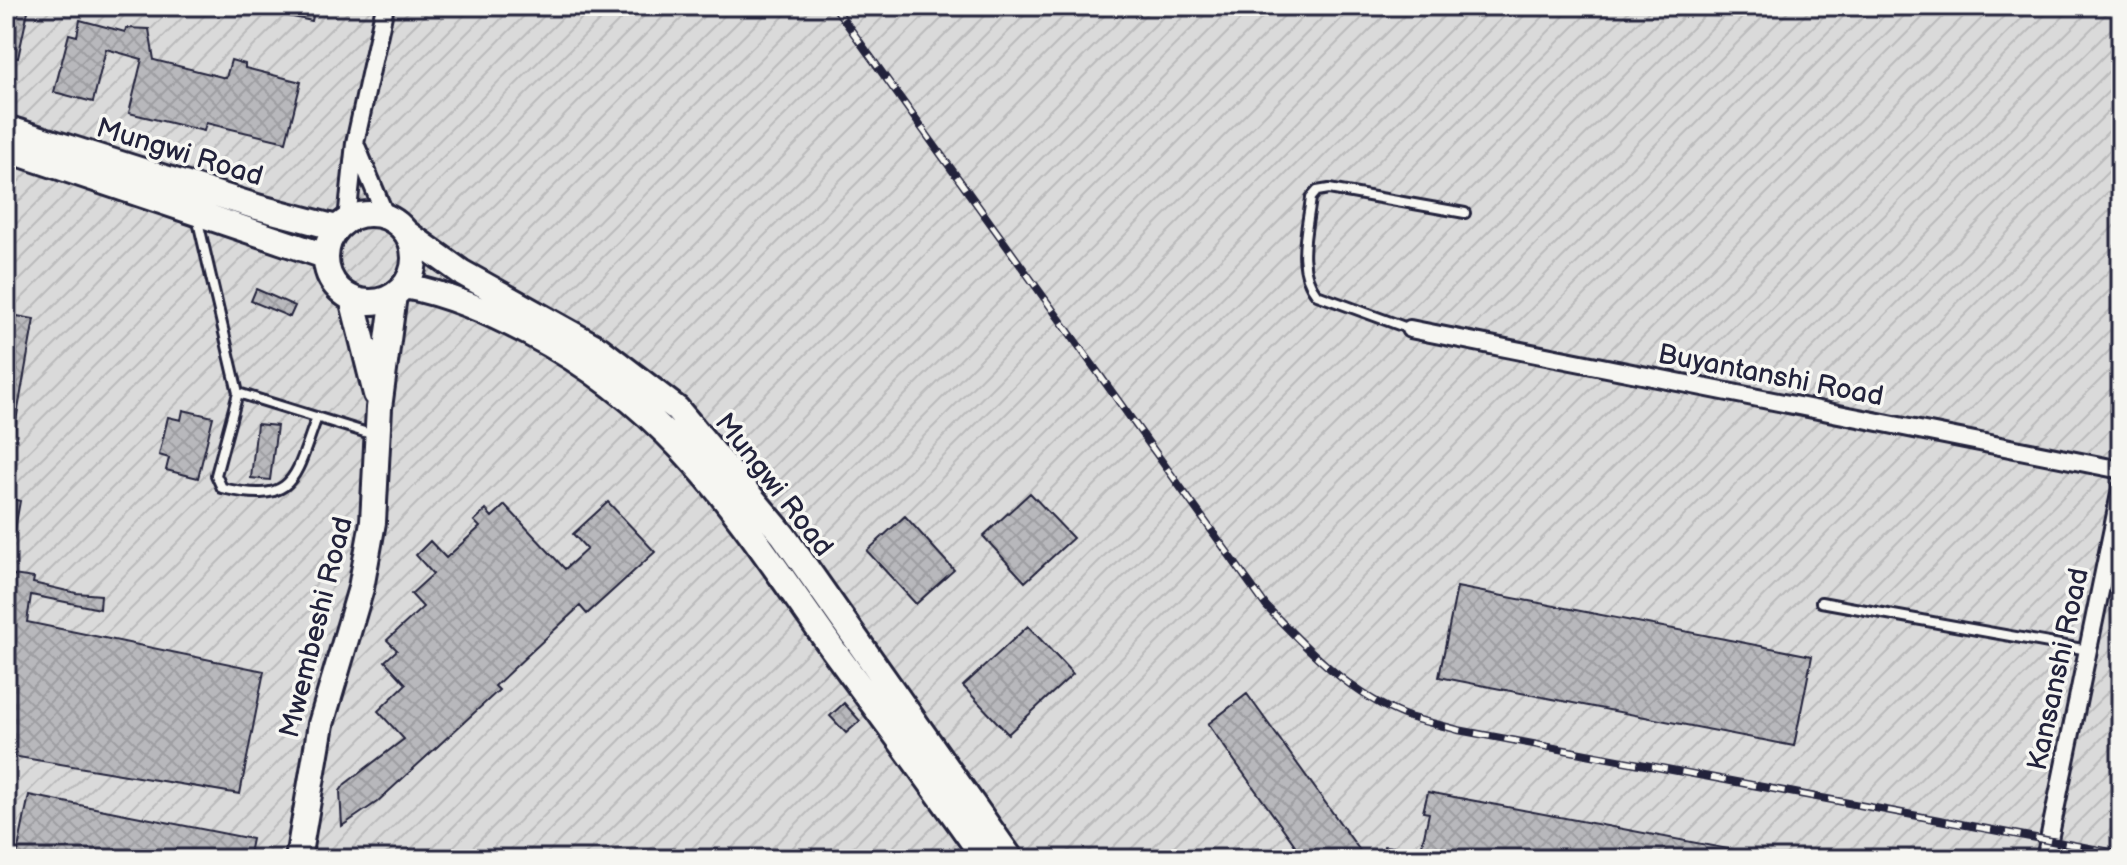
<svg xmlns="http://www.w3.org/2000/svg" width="2127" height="865" font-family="'Balsamiq Sans',sans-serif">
	<defs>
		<pattern id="industrial-furrows" width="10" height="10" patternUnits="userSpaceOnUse" patternTransform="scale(2)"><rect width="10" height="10" fill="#dadada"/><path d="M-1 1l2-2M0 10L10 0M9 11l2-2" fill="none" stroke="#bbbbbc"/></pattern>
		<pattern id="building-cross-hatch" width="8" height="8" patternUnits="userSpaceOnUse" patternTransform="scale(2)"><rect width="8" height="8" fill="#b8b8bc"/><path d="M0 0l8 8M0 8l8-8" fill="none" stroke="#9e9ea2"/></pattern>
	</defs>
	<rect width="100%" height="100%" fill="#e9e9e7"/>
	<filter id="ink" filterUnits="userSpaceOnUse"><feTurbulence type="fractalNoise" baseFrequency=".0125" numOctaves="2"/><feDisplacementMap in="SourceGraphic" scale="16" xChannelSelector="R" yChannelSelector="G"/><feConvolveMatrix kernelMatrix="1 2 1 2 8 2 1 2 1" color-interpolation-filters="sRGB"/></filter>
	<g filter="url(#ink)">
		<!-- industrial -->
		<path fill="url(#industrial-furrows)" d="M6 6H2121V859H6Z"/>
		<!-- building -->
		<path fill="url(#building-cross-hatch)" stroke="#22223b" stroke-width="2" d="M6 6H29L18 58 6 56Z
			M270 6H315L312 21 269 12Z
			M80 20 125 32 126 28 149 29 154 60 226 78 231 60 245 64V68L301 82 286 142 206 123 204 131 129 113 142 59 106 49 93 102 54 92 69 34 77 36Z
			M256 289 295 306 290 317 251 301Z
			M6 314 34 319 13 438H6Z
			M183 410 213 417 198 478 166 470 169 458 159 455 168 417 181 420Z
			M257 424 277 426 270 480 251 478Z
			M1030 493 1073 538 1025 582 983 536Z
			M6 497 20 501 13 540 6 539Z
			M608 502 655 552 587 614 580 606 495 686 499 690 377 802 342 826 340 791 345 784 404 739 378 711 406 684 385 661 397 650 387 640 423 607 411 594 433 574 416 555 430 541 446 558 480 527 474 521 486 510 492 517 505 505 565 569 587 549 573 534Z
			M905 516 954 570 916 604 867 551Z
			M6 574 34 578 33 583 76 593 101 595 100 609 31 595 27 622 264 671 240 794 6 755Z
			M1457 587 1812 656 1794 746 1439 677Z
			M1028 626 1073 674 1008 734 963 686Z
			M1247 694 1366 859H1305L1208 724Z
			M844 703 860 721 846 733 830 716Z
			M1428 792 1744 852V859H1381L1384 846 1421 850 1429 813 1423 812Z
			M29 795 252 839 248 859H16Z"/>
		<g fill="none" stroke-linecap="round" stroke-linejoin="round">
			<defs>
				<path id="lane" d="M197 217 238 393 374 435
					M1410 329 1317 295C1295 267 1307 231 1311 198L1317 191 1329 189 1465 213
					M238 393 216 475 222 488C296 505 294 479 317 417
					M1821 602 2088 650"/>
				<path id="street" d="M357 148 386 217
					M347 220 355 143 385 6
					M1410 329 2121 470
					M2045 859 2121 489"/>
				<path id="secondary" d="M6 128 257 207 337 228
					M6 149 325 256
					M326 258a44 44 0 1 1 88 0a44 44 0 1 1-88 0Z
					M408 234 461 272 599 349 677 409 783 535 1011 859
					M404 286C449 294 488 312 529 333 677 410 739 518 832 648 883 718 935 787 985 859
					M352 298 376 394
					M298 859 321 724 361 588 373 522 379 408 394 295"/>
			</defs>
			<!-- lane casing -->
			<use href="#lane" stroke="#22223b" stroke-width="14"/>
			<!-- street casing -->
			<use href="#street" stroke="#22223b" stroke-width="22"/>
			<!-- secondary casing -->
			<use href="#secondary" stroke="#22223b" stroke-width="30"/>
			<!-- lane -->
			<use href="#lane" stroke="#f6f6f2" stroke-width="8"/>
			<!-- street -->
			<use href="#street" stroke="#f6f6f2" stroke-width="16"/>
			<!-- secondary -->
			<use href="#secondary" stroke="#f6f6f2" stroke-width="24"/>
			<defs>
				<path id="rail" d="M834 6 1266 606C1306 648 1353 697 1409 717 1425 722 1442 725 1458 730L2121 854"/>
			</defs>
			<!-- rail casing -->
			<use href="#rail" stroke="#22223b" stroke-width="8"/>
			<!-- rail -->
			<use href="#rail" stroke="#f6f6f2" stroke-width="5" stroke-dasharray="15" stroke-linecap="butt"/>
		</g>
	</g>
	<g text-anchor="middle" stroke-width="7" stroke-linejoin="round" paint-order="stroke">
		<!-- street labels -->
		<g font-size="28" fill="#22223b" stroke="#f6f6f2">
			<text transform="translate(180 151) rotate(17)" y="10">Mungwi Road</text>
			<text transform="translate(1771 374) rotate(11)" y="10">Buyantanshi Road</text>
			<text transform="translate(775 484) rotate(52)" y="10">Mungwi Road</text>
			<text transform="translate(315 627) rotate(-76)" y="10">Mwembeshi Road</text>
			<text transform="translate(2057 669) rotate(-78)" y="10">Kansanshi Road</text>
		</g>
	</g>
	<!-- margin -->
	<rect width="2127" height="865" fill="none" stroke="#f6f6f2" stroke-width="32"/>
	<rect x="16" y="16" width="2095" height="833" fill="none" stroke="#22223b" stroke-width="3" filter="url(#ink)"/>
</svg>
